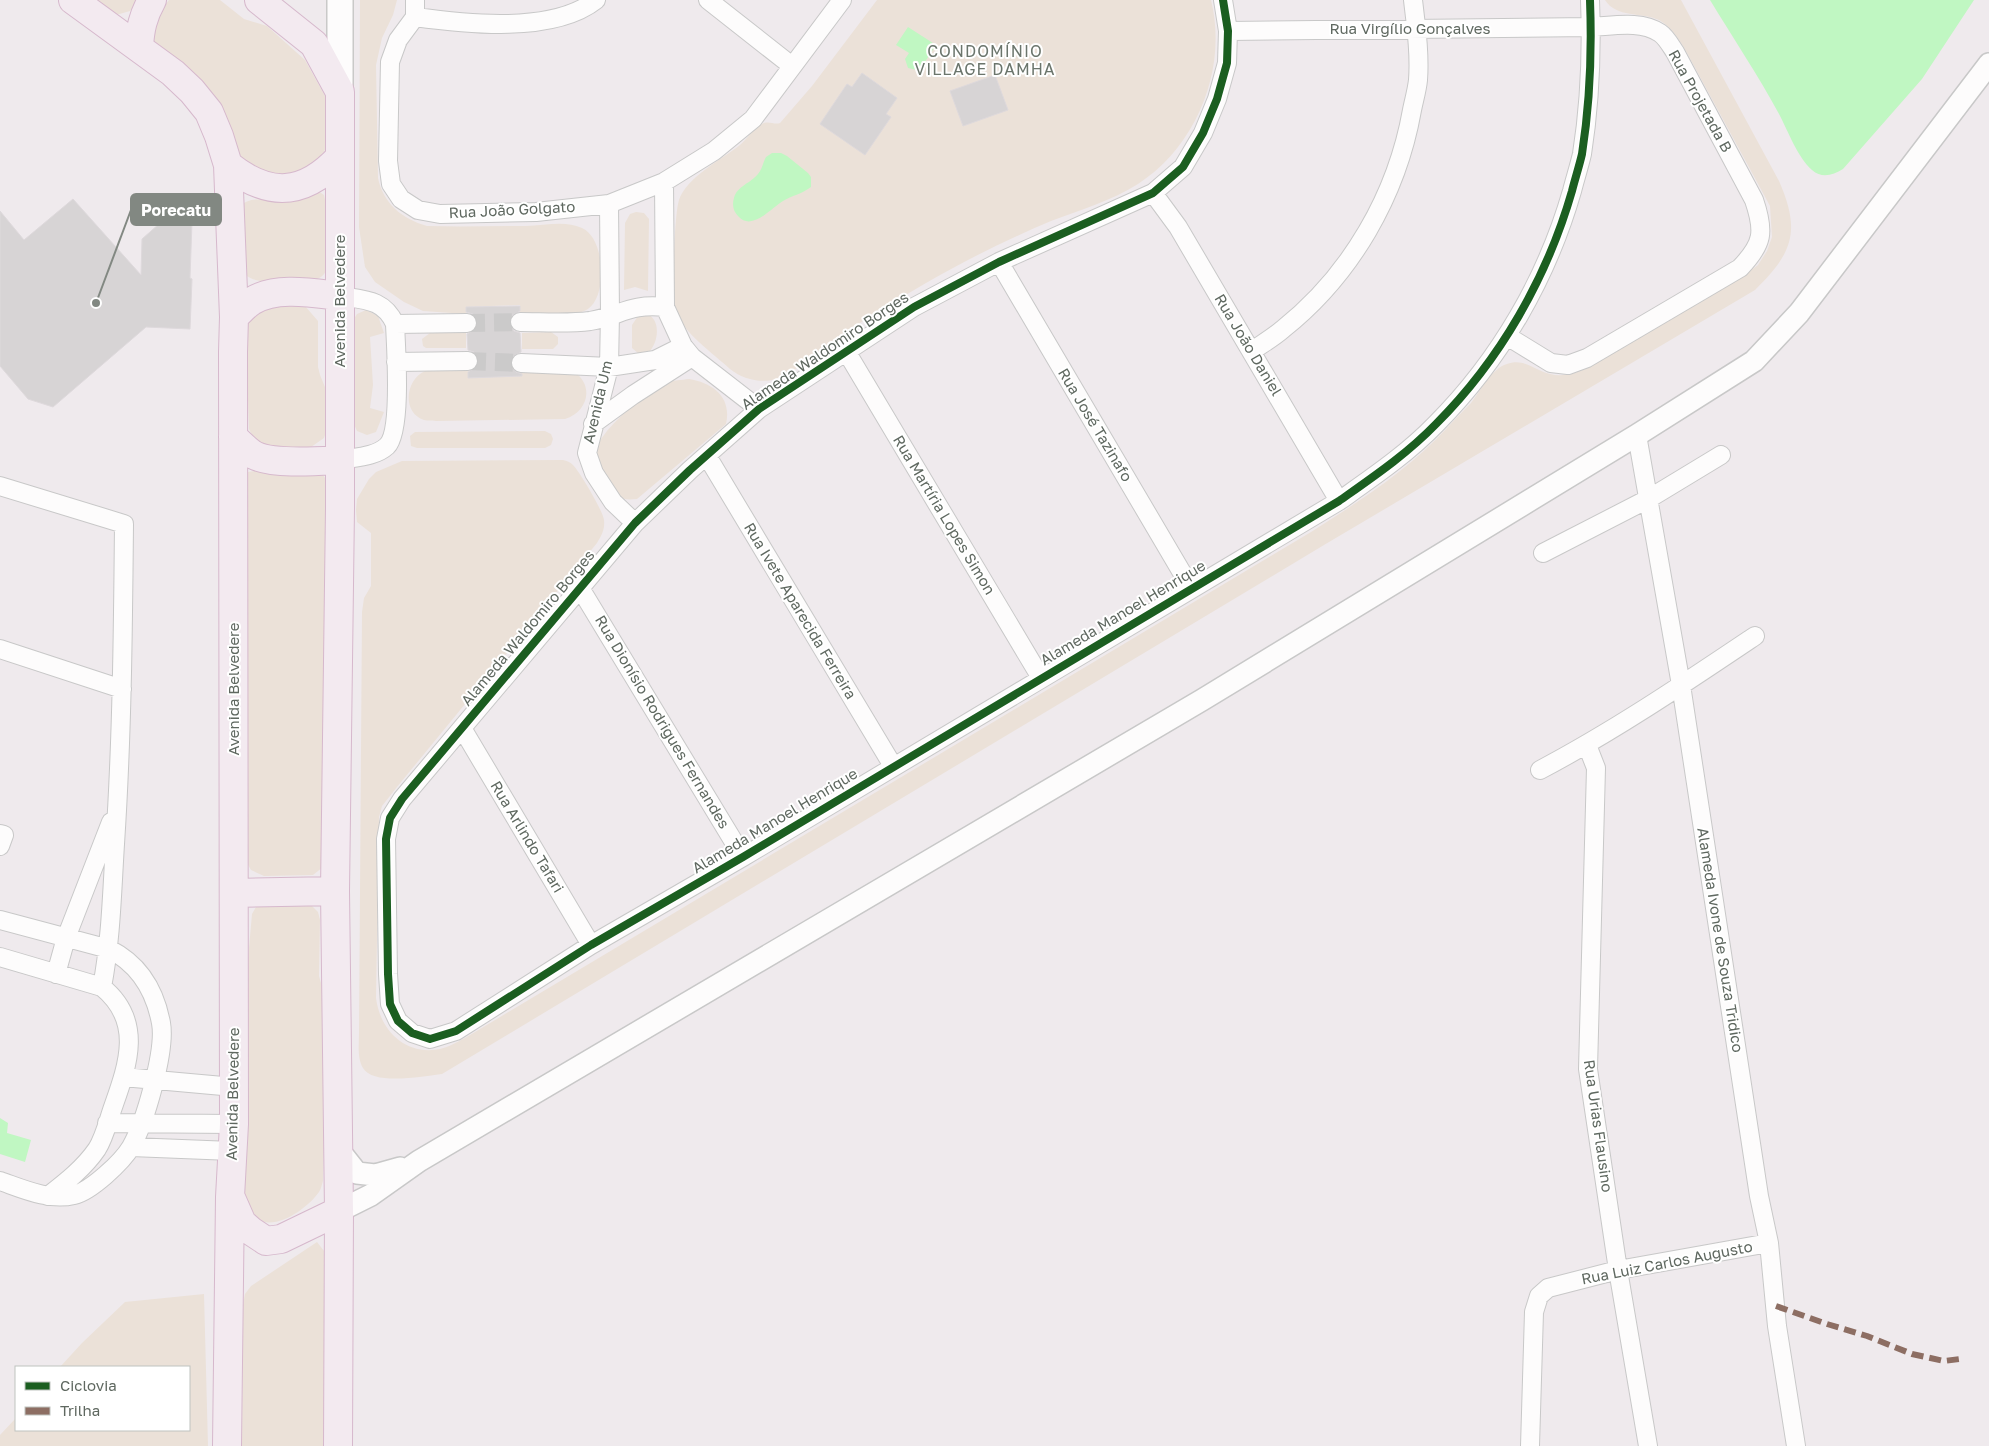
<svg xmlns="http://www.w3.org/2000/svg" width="1989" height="1446" font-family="'Golos Text',sans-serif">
	<rect width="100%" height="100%" fill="#efeaed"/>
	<!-- green -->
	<path fill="#ebe1d8" d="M87 0H139L130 11 116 15Z
		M169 0H220L244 19 267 26 305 60 325 96 330 117V137L324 152 305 173 291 177 260 174 239 156 155 47C148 26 156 16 169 0Z
		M360 0H397L393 15 382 38 376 65 378 178C383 203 402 219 427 226 460 227 493 226 526 226 545 226 564 220 582 228 605 238 608 295 588 309 575 318 537 314 520 314V305L466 307V314L423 311 404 302 375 282 365 267 359 227Z
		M877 0H1211C1228 68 1197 146 1138 184 1111 201 1080 210 1051 221 1008 239 966 260 926 283 899 299 871 315 845 333 824 347 797 373 772 380 758 383 741 378 730 369 714 354 682 332 676 311 672 295 674 216 679 200 686 178 722 159 740 145 747 139 754 128 762 124 768 120 774 125 780 123L812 86Z
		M1605 0H1681L1779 181C1801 231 1793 253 1755 290L1324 545 442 1074C424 1076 373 1086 363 1068 357 1058 359 1044 359 1033L362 612 364 598 371 586V533L357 522 356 510 357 499 369 479 376 472 402 461 563 460C567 461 570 462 573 465 580 472 603 511 604 520 605 529 602 535 597 543L397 787 382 806 379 817 376 998C380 1030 405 1056 440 1049 449 1047 457 1042 465 1038L1311 532C1360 501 1408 470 1447 428 1455 419 1463 411 1471 403 1481 390 1491 369 1507 364 1524 358 1534 370 1550 374 1561 377 1573 374 1583 370L1743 276 1758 265 1767 251 1772 237 1770 206 1687 53C1680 41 1672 27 1659 20 1642 12 1616 18 1605 0Z
		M318 191 324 195 326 204 328 262C327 268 326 275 319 278 311 283 271 281 260 281 254 280 250 278 245 275L240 207C250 193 273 203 288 201 298 200 308 194 318 191Z
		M636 212 644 213 649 219 648 291 635 287 624 290 625 223 630 214Z
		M263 302 305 306 318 321V367L320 375 327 392V429L324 438 311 447 275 448 259 442 253 437 249 429 247 372 239 357 241 324Z
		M366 310 378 316 384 333 370 337 373 385 370 408 384 412 376 432 367 435 357 431 353 422 352 322 357 314Z
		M649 315C661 322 658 343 649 352L639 354 632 348V325L638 316Z
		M551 332 558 337V344L553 349H522V333Z
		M430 333H466V348H426L423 346 422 339Z
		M468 369 469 378 521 376V369L573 371C595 385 588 412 565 419L436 421C432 420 428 421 424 420 401 412 406 379 425 371 437 366 456 369 468 369Z
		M689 379C714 383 732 398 726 424L637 499C620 501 618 497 610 484 604 474 596 464 596 452 598 431 647 392 666 383 673 380 682 380 689 379Z
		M545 431 551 434 553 439 551 445 545 448H417L411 446 410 436 415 432Z
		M255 471 317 473 323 475 329 484 323 867 313 875 264 876 251 870 247 863V472Z
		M264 901 310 904 318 912 320 920 319 976 327 1004 323 1181C322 1184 321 1189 319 1192 308 1208 273 1234 254 1217 250 1214 248 1205 245 1200L246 982 252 914 256 907Z
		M317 1242 328 1256 326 1446H242L243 1304 245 1294 251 1286Z
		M204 1294 208 1446H0V1435L16 1418V1430H189V1367H60L82 1343 125 1302Z"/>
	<!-- water -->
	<path fill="#c0f7c2" d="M1710 0H1974L1922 79 1843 169C1833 175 1822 179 1812 170 1798 158 1788 131 1779 114 1758 75 1733 38 1710 0Z
		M908 27 936 45 921 68 917 70 908 68 905 59 909 53 896 45Z
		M772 153H781L787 156 808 173 811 177V187C802 194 793 195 783 201 771 208 752 232 738 216 733 211 732 204 734 198 737 186 751 183 758 174 762 170 763 162 766 157Z
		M0 1118 8 1123 7 1133 31 1140 25 1162 0 1154Z"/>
	<!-- building -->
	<path fill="#d7d4d5" stroke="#ded9dc" d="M862 73 897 98 886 114 891 117 865 155 820 124 847 84 852 87Z
		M995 75 1008 110 963 126 950 91Z
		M193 194 190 278 192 279 190 329 146 327 53 407 28 399 0 366V211L24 240 73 199 141 275 142 239Z
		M520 306V311L511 316 509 322 514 331 520 333 521 352 512 357 510 363 512 368 516 372 522 374V376L468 378V372L477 367 479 360 474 352 468 350 467 334 476 329 478 322 473 314 466 312V307Z"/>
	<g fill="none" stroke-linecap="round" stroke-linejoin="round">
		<!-- minor-tunnel -->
		<path stroke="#cbcaca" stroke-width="18" stroke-dasharray="18 9" stroke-linecap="butt" d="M467 323 520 322
			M468 361 521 363"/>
		<defs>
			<path id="minor" d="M415 0V17L398 40 390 62 388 161 391 184 401 199 418 210 440 214 536 212 609 204 664 182 714 151 753 119 842 0
				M708 0 792 66
				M1223 0 1228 31 1227 63 1217 99 1203 133 1183 167 1153 193 999 262 914 307 759 409 690 470 635 523 402 799 390 818 386 839 388 974 390 1004 398 1021 412 1033 430 1039 456 1031 591 945 743 857 1339 501C1373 477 1407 454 1436 424 1500 360 1547 278 1572 191 1575 179 1579 167 1582 154 1590 103 1592 52 1590 0
				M415 17C466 24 553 34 596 0
				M1228 31 1591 27C1613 26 1641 20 1660 33 1666 37 1671 46 1675 52L1754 200C1765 232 1763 244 1740 268L1587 358 1568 365 1551 363 1507 336
				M664 182 665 307 683 346 692 357 759 409
				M1153 193 1178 227 1339 501
				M609 204 610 314 609 367 587 453 594 473 613 502 635 523
				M999 262 1191 588
				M340 296C364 300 384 299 395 324 396 347 402 431 387 446 375 457 356 457 340 460
				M520 322C542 322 568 324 590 321 620 316 630 303 665 307
				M395 324 467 323
				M846 351 1041 678
				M1252 351C1262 344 1274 337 1283 329 1351 275 1397 195 1412 110 1414 100 1417 90 1418 80 1420 54 1416 26 1413 0
				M396 362 468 361
				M521 363 609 367 655 360 683 346
				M593 424 633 395 692 357
				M1637 435 1681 685 1759 1196 1769 1243 1777 1326 1796 1446
				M707 456 893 766
				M0 486 124 524C123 631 122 737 115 844 112 892 111 940 102 987
				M1543 553 1650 498 1721 455
				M580 588 743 857
				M0 649 122 689
				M462 728 591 945
				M1587 745 1596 768 1588 1069 1618 1270 1648 1446
				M1540 770C1614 731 1685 683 1755 636
				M0 834 4 835 0 846
				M0 920 109 949C139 964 155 991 161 1023 166 1050 145 1123 131 1147 122 1162 91 1191 74 1195 49 1201 23 1189 0 1181
				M0 957 102 987C145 1022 127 1067 112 1110 108 1122 104 1138 97 1149 84 1168 66 1182 48 1196
				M56 974 66 938 111 822
				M123 1077 234 1087
				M107 1123 234 1124
				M131 1147 232 1151
				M1530 1446 1534 1312 1539 1296 1548 1288 1618 1270 1769 1243"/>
			<path id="tertiary" d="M338 1149 357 1173 375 1175 400 1168
				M339 1211 371 1195 419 1161 1202 700 1637 435 1754 361 1799 313 1989 64"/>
			<path id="secondary" d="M340 92V0"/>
			<path id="primary" d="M73 0 173 73 192 91 209 112 219 136 228 165 234 317 233 352 234 1124 230 1197 227 1446
				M259 0 314 44 340 92V508L335 891 339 1211 338 1446
				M139 47C140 29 143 16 152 0
				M228 165C269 198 304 196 340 157
				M234 317C240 312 245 305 252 301 276 286 313 293 340 296
				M233 437C240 443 247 451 254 455 273 465 320 461 340 460
				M235 893 335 891
				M231 1198 242 1223 251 1231 266 1241 281 1239 339 1211"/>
		</defs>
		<!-- minor casing -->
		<use href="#minor" stroke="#c8c8c8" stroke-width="20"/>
		<!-- tertiary casing -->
		<use href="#tertiary" stroke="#c8c8c8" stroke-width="24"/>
		<!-- secondary casing -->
		<use href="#secondary" stroke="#c9c9c8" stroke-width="28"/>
		<!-- primary casing -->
		<use href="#primary" stroke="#d6b8cc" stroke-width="30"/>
		<!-- minor -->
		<use href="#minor" stroke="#fdfcfc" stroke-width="18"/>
		<!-- tertiary -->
		<use href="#tertiary" stroke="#fdfcfc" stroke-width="21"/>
		<!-- secondary -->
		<use href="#secondary" stroke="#fdfcfc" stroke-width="25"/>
		<!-- primary -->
		<use href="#primary" stroke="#f3eaf0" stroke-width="28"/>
		<!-- quiet -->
		<path stroke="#8d6e63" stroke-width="6" stroke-dasharray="12 6" stroke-linecap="butt" d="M1776 1306 1827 1324 1867 1336 1912 1354 1944 1361 1960 1359"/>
		<defs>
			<path id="cycleway" d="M1223 0 1228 31 1227 63 1217 99 1203 133 1183 167 1153 193 999 262 914 307 759 409 690 470 635 523 402 799 390 818 386 839 388 974 390 1004 398 1021 412 1033 430 1039 456 1031 591 945 743 857 1339 501C1373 477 1407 454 1436 424 1500 360 1547 278 1572 191 1575 179 1579 167 1582 154 1590 103 1592 52 1590 0"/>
		</defs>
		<!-- cycleway casing -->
		<use href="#cycleway" stroke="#fff" stroke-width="11"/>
		<!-- cycleway -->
		<use href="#cycleway" stroke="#1b5e20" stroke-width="8"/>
	</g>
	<g text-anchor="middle" stroke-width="4" stroke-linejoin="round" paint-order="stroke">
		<!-- street labels -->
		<g font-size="15" fill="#5f6860" stroke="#fff">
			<text x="1410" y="34">Rua Virgílio Gonçalves</text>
			<text transform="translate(1700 101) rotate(61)" y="5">Rua Projetada B</text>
			<text transform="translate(512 210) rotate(-3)" y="5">Rua João Golgato</text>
			<text transform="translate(340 301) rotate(-90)" y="5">Avenida Belvedere</text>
			<text transform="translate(1248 345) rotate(59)" y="5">Rua João Daniel</text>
			<text transform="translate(825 351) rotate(-34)" y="5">Alameda Waldomiro Borges</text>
			<text transform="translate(598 402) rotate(-77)" y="5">Avenida Um</text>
			<text transform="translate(1095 425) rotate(59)" y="5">Rua José Tazinafo</text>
			<text transform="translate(944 515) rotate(59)" y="5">Rua Martíria Lopes Simon</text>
			<text transform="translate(800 611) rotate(59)" y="5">Rua Ivete Aparecida Ferreira</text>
			<text transform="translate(1123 613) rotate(-31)" y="5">Alameda Manoel Henrique</text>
			<text transform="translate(528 628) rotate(-50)" y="5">Alameda Waldomiro Borges</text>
			<text transform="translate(234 689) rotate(-90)" y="5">Avenida Belvedere</text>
			<text transform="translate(662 722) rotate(59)" y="5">Rua Dionísio Rodrigues Fernandes</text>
			<text transform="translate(775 821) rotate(-31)" y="5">Alameda Manoel Henrique</text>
			<text transform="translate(527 837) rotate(59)" y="5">Rua Arlindo Tafari</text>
			<text transform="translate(1720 940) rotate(81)" y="5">Alameda Ivone de Souza Tridico</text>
			<text transform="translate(233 1094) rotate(-89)" y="5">Avenida Belvedere</text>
			<text transform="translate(1598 1126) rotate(82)" y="5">Rua Urias Flausino</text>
			<text transform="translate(1667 1263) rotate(-11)" y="5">Rua Luiz Carlos Augusto</text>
		</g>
		<!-- neighbourhood labels -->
		<g font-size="16" letter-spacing="1" fill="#6b756c" stroke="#fff">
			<text x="985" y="57">CONDOMÍNIO<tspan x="985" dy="18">VILLAGE DAMHA</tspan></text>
		</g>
	</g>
	<!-- callouts -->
	<path fill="none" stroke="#828882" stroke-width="2" d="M96 303L131 210"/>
	<circle fill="#828882" stroke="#fff" stroke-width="2" cx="96" cy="303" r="5"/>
	<rect fill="#828882" stroke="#828882" stroke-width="2" x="131" y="194" width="90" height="31" rx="5"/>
	<g font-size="16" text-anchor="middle" font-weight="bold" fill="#fff">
		<text x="176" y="216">Porecatu</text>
	</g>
	<!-- legend -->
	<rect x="15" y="1366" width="175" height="65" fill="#ffffff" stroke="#bfc3bf"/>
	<rect x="25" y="1382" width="25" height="8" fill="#1b5e20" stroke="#bfc3bf"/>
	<text x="60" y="1391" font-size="15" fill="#5f6860">Ciclovia</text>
	<rect x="25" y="1407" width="25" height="8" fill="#8d6e63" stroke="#bfc3bf"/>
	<text x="60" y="1416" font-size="15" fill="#5f6860">Trilha</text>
</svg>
